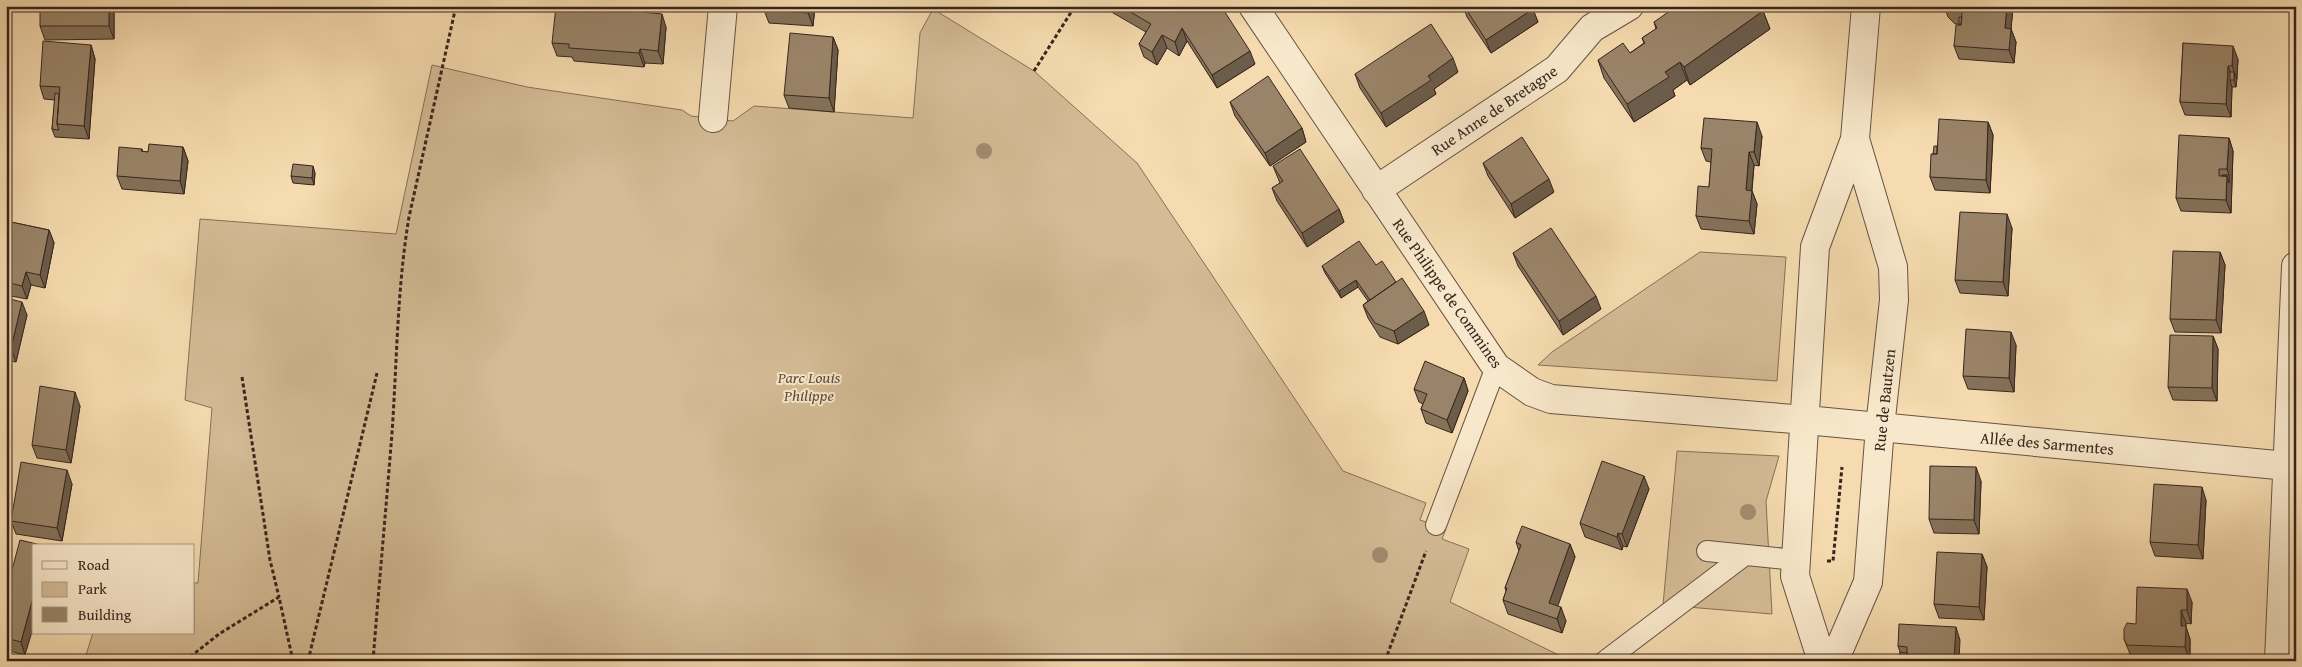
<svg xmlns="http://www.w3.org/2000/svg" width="2302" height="667" font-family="'Gentium Book Plus',serif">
	<rect width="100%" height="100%" fill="#f5dbaf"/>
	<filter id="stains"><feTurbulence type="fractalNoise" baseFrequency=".004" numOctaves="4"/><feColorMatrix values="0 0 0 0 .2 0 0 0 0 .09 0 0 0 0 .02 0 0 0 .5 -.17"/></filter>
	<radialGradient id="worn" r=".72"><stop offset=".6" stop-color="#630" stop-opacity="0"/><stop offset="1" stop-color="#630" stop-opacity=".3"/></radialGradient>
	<!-- green -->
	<path fill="#d5bc96" stroke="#86705a" d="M933 9 1034 71 1137 163 1343 471 1426 503 1420 520 1446 529 1442 539 1469 549 1450 602 1571 661H84L93 633H194V583H198L212 408 185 400 200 219 396 234 432 65 527 87 682 110 691 116 733 121 754 106 913 118 920 33Z
		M1700 252 1786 257 1777 381 1538 365 1552 352Z
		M1677 451 1779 456 1766 501 1772 614 1663 605Z"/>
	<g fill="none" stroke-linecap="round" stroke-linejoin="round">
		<defs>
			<path id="lane" d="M1436 525 1496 367
				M1707 551 1796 560
				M1605 661 1745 555"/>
			<path id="street" d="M1253 6 1496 367 1532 392 1551 399 1806 420 2288 466
				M713 118 723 6
				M1376 190 1557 69 1592 28 1629 6
				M1822 661 1795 576 1815 247 1855 139 1866 6
				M1834 661 1868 582 1880 427 1894 300 1893 267 1855 139
				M2279 661 2296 266"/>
		</defs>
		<!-- lane casing -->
		<use href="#lane" stroke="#675242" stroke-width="22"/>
		<!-- street casing -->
		<use href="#street" stroke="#675242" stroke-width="30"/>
		<!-- path -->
		<path stroke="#38251e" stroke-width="3" stroke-dasharray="4 2.5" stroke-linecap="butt" d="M1034 71 1075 6
			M242 377 270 560 279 597
			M1827 561H1833L1842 467
			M185 661 219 634 279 597 293 661
			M308 661 377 373
			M373 661C379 585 386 509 392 433 397 361 397 289 409 217L456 6
			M1385 661 1426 551"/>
		<!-- lane -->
		<use href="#lane" stroke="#f8e8cb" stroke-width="20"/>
		<!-- street -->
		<use href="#street" stroke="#f8e8cb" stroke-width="28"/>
	</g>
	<!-- trees -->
	<g fill="#a28c70">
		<circle cx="984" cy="151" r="8"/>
		<circle cx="1748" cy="512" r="8"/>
		<circle cx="1380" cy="555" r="8"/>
	</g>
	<!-- wall -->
	<path fill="#84725a" stroke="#38251e" d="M114 6V39L45 40 40 26Z
		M815 6 813 26 769 23 764 10Z
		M1107 6H1205L1255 64 1217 88 1187 41 1179 56 1167 48 1157 65 1144 57 1139 44 1146 32 1108 10Z
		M1463 6H1531L1538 22 1491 53 1467 17Z
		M1944 6H2013L2011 29 2016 42 2014 63 1959 59 1954 46 1959 24H1955L1948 17Z
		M643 7 645 12 666 27 663 64 645 63 644 67 574 61 572 57 557 56 552 43Z
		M1763 11 1770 29 1690 85 1687 80 1673 90 1675 96 1634 122 1604 78 1598 60 1630 53 1644 43 1642 38 1656 29 1654 22Z
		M833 37 838 50 834 112 789 108 784 95Z
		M2183 43 2238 59 2236 87H2232L2231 117 2185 115 2180 102Z
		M91 45 95 59 89 139 55 137 52 129 55 100 44 99 40 86Z
		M1458 72 1434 89 1436 94 1386 127 1360 88 1355 74Z
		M1230 102 1302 128 1306 142 1270 166 1235 116Z
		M1988 122 1993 135 1990 193 1935 190 1930 177 1933 154 1937 146Z
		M1762 136 1759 166 1754 165 1752 191 1757 204 1754 234 1701 229 1696 216 1709 187 1711 162 1706 161 1701 148Z
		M2229 138 2233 151 2231 213 2181 211 2176 198Z
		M183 147 188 161 184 194 122 189 117 176 142 149 143 152H148Z
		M1483 163 1554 192 1515 218 1488 176Z
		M1273 166 1339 209 1344 222 1307 247 1277 201 1272 188 1280 183Z
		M315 173 314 185 293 183 291 176Z
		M6 221 49 230 54 243 45 288 31 285 27 299 6 295Z
		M2012 228 2008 296 1960 293 1955 280Z
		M2220 252 2225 265 2221 333 2175 332 2170 319Z
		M1513 253 1601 309 1563 335 1518 266Z
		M1376 265 1396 282 1429 325 1398 344 1380 337 1368 318 1363 305 1368 301 1358 287 1341 298 1325 273 1322 266Z
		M6 298 27 315 16 362 6 360Z
		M2213 336 2218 349 2217 401 2173 400 2168 387Z
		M2016 345 2014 392 1968 389 1963 376Z
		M1464 378 1468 391 1452 433 1426 423 1421 409 1423 404 1419 402 1414 389Z
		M80 406 71 463 37 458 32 445Z
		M1981 481 1979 534 1934 533 1929 519Z
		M72 484 62 541 16 534 11 521Z
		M1649 489 1627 547 1623 546 1622 550 1585 537 1580 523Z
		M2206 500 2203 559 2155 556 2150 542Z
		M1516 542 1570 544 1575 557 1557 606 1566 621 1562 633 1508 614 1503 600 1506 591 1505 588 1519 551Z
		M1982 554 1987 567 1984 620 1939 618 1934 604Z
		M6 592 25 655 6 650Z
		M2192 602 2191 624 2186 623V627L2190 639V661L2132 659 2124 639 2136 624Z
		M1960 640 1900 656V652L1898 646Z"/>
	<!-- shaded-wall -->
	<path fill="#6c5c4a" stroke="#38251e" d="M109 6H114V39L109 26Z
		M809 6H815L813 26 808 13Z
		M2007 6H2013V7L2011 29 2016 42 2014 63 2009 50 2005 28Z
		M1533 9 1538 22 1491 53 1486 40Z
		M1763 11 1770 29 1690 85 1684 67Z
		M662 14 666 27 663 64 658 51Z
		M1182 28 1187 41 1179 56 1175 42Z
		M1162 35 1167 48 1157 65 1152 52Z
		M833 37 838 50 834 112 829 98Z
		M91 45 95 59 89 139 84 126Z
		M2233 46 2238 59 2237 79 2232 66Z
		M640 49 645 63 644 67 639 53Z
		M1250 51 1255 64 1217 88 1212 75Z
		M1453 58 1458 72 1434 89 1436 94 1386 127 1381 113 1428 76Z
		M1680 62 1687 80 1673 90 1675 96 1634 122 1627 104 1665 72Z
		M2228 66 2233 79 2230 80 2232 87 2231 117 2226 104Z
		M2234 72 2237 79 2236 87 2234 80Z
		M1757 122 1762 136 1759 166 1754 152Z
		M1988 122 1993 135 1990 193 1986 180Z
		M1302 128 1306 142 1270 166 1265 153Z
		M2229 138 2233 151 2231 213 2226 200 2227 176 2229 175 2227 169Z
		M183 147 188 161 184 194 180 181Z
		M1749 152 1754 165 1751 198 1752 191 1757 204 1754 234 1749 221 1746 190Z
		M313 166 315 173 314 185 312 178Z
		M1549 179 1554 192 1515 218 1511 204Z
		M1339 209 1344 222 1307 247 1302 233Z
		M2007 214 2012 228 2008 296 2003 282Z
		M49 230 54 243 45 288 40 275Z
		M2220 252 2225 265 2221 333 2216 320Z
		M26 272 31 285 27 299 22 286Z
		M1356 280 1358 287 1341 298 1339 291Z
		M1596 296 1601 309 1563 335 1559 321Z
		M22 302 27 315 16 362 11 348Z
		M1424 311 1429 325 1398 344 1394 331Z
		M2011 332 2016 345 2014 392 2009 378Z
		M2213 336 2218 349 2217 401 2212 388Z
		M1464 378 1468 391 1452 433 1447 420Z
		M75 392 80 406 71 463 66 450Z
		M1976 467 1981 481 1979 534 1974 520Z
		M67 470 72 484 62 541 57 528Z
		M1644 476 1649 489 1627 547 1622 534Z
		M2202 487 2206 500 2203 559 2198 545Z
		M1618 533 1623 546 1622 550 1617 537Z
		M9 543 12 550 6 576V557Z
		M1570 544 1575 557 1554 617 1549 603Z
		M1982 554 1987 567 1984 620 1979 607Z
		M2187 589 2192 602 2191 624 2187 610Z
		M34 594V625L25 655 21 642Z
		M1561 607 1566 621 1562 633 1557 619Z
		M2181 610 2186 623V627L2190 639V661L2185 647 2181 626Z
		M1956 627 1960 640 1959 661H1954Z"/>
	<!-- building -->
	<path fill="#9a8469" stroke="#38251e" d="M40 6H109V26H40Z
		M556 6H633L643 7V12L662 14 658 51 640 49 639 53 569 48V44L552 43Z
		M765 6H809L808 13 764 10Z
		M1120 6H1205L1211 10 1216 6H1221L1250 51 1212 75 1182 28 1175 42 1162 35 1152 52 1139 44 1151 24Z
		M1464 6H1531L1533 9 1486 40Z
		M1677 6H1760L1763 11 1684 67 1680 62 1665 72 1669 77 1627 104 1598 60 1623 43 1630 53 1645 43 1642 38 1657 28 1654 22Z
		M1946 6H2007L2005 28 2011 29 2009 50 1954 46 1956 25H1961L1962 11 1950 10Z
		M1959 17H1962L1961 25H1959Z
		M1431 24 1453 58 1428 76 1431 80 1381 113 1355 74Z
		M790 33 833 37 829 98 784 95Z
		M43 41 91 45 84 126 57 124 60 87 40 86Z
		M2183 43 2233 46 2232 66H2228L2226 104 2180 102Z
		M2230 72H2234V80H2230Z
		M1268 76 1302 128 1265 153 1230 102Z
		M55 93 59 94 57 124 59 130 52 129Z
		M1704 118 1757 122 1754 152H1749L1746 190 1752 191 1749 221 1696 216 1698 186 1709 187 1712 149 1701 148Z
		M1939 119 1988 122 1986 180 1930 177 1931 154H1937Z
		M2179 135 2229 138 2227 169H2219V176H2227L2226 200 2176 198Z
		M1522 137 1549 179 1511 204 1483 163Z
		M149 144 183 147 180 181 117 176 119 147 142 149 141 151 148 152Z
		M1934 146H1937V154H1933Z
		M1300 149 1339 209 1302 233 1272 188 1283 181 1273 166Z
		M293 164 313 166 312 178 291 176Z
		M2222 175H2229V183L2227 176H2222Z
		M1960 212 2007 214 2003 282 1955 280Z
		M6 221 49 230 40 275 26 272 22 286 6 282Z
		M1551 228 1596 296 1559 321 1513 253Z
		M1359 241 1376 265 1382 261 1396 282 1370 300 1356 280 1339 291 1322 266Z
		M2173 251 2220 252 2216 320 2170 319Z
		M1402 278 1424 311 1394 331 1375 323 1363 305Z
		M6 298 22 302 11 348 6 347Z
		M1966 329 2011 332 2009 378 1963 376Z
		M2170 335 2213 336 2212 388 2168 387Z
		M1425 361 1464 378 1447 420 1421 409 1427 394 1414 389Z
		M40 386 75 392 66 450 32 445Z
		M1602 461 1644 476 1622 534 1618 533 1617 537 1580 523Z
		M21 462 67 470 57 528 11 521Z
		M1930 466 1976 467 1974 520 1929 519Z
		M2154 484 2202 487 2198 545 2150 542Z
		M1522 526 1570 544 1549 603 1561 607 1557 619 1503 600 1507 588H1505L1521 545 1516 542Z
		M20 540 45 546H34V594L21 642 6 638V592Z
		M6 542 9 543 6 557Z
		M1937 552 1982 554 1979 607 1934 604Z
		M2137 587 2187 589V610H2181V626H2186L2185 647 2127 645 2124 639V629L2127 623 2136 624Z
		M1899 624 1956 627 1954 661H1898V655L1907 656V647L1898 646Z
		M1900 652 1907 653V656H1900Z
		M1780 656V661H1727Z"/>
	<g text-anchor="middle" stroke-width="4" stroke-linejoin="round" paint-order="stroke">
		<!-- street labels -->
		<g font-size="16" fill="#38251e" stroke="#f8e8cb">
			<text transform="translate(1494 110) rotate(-34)" y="6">Rue Anne de Bretagne</text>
			<text transform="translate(1448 293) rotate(55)" y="6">Rue Philippe de Commines</text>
			<text transform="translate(1884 400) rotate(-84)" y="6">Rue de Bautzen</text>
			<text transform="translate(2047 443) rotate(5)" y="6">Allée des Sarmentes</text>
		</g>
		<!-- park labels -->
		<g font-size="16" font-style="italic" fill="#5f4b3c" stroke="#f8e8cb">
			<text x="809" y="383">Parc Louis<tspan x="809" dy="18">Philippe</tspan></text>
		</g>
	</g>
	<!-- margin -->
	<rect width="2302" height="667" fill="none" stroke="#f5dbaf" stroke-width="25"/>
	<rect x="8" y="8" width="2287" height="652" fill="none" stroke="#38251e" stroke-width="2.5"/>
	<rect x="12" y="12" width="2277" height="642" fill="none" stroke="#38251e"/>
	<!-- legend -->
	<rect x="32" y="544" width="162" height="90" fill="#f8e8cb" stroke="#ab9a86"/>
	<rect x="42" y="561" width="25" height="8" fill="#f8e8cb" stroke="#ab9a86"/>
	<text x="78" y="570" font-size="15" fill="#38251e">Road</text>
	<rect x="42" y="582" width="25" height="15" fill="#d5bc96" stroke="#ab9a86"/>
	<text x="78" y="594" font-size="15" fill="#38251e">Park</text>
	<rect x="42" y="607" width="25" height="15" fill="#9a8469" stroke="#ab9a86"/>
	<text x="78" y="620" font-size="15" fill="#38251e">Building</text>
	<rect width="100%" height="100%" filter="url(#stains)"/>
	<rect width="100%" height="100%" fill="url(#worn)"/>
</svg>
